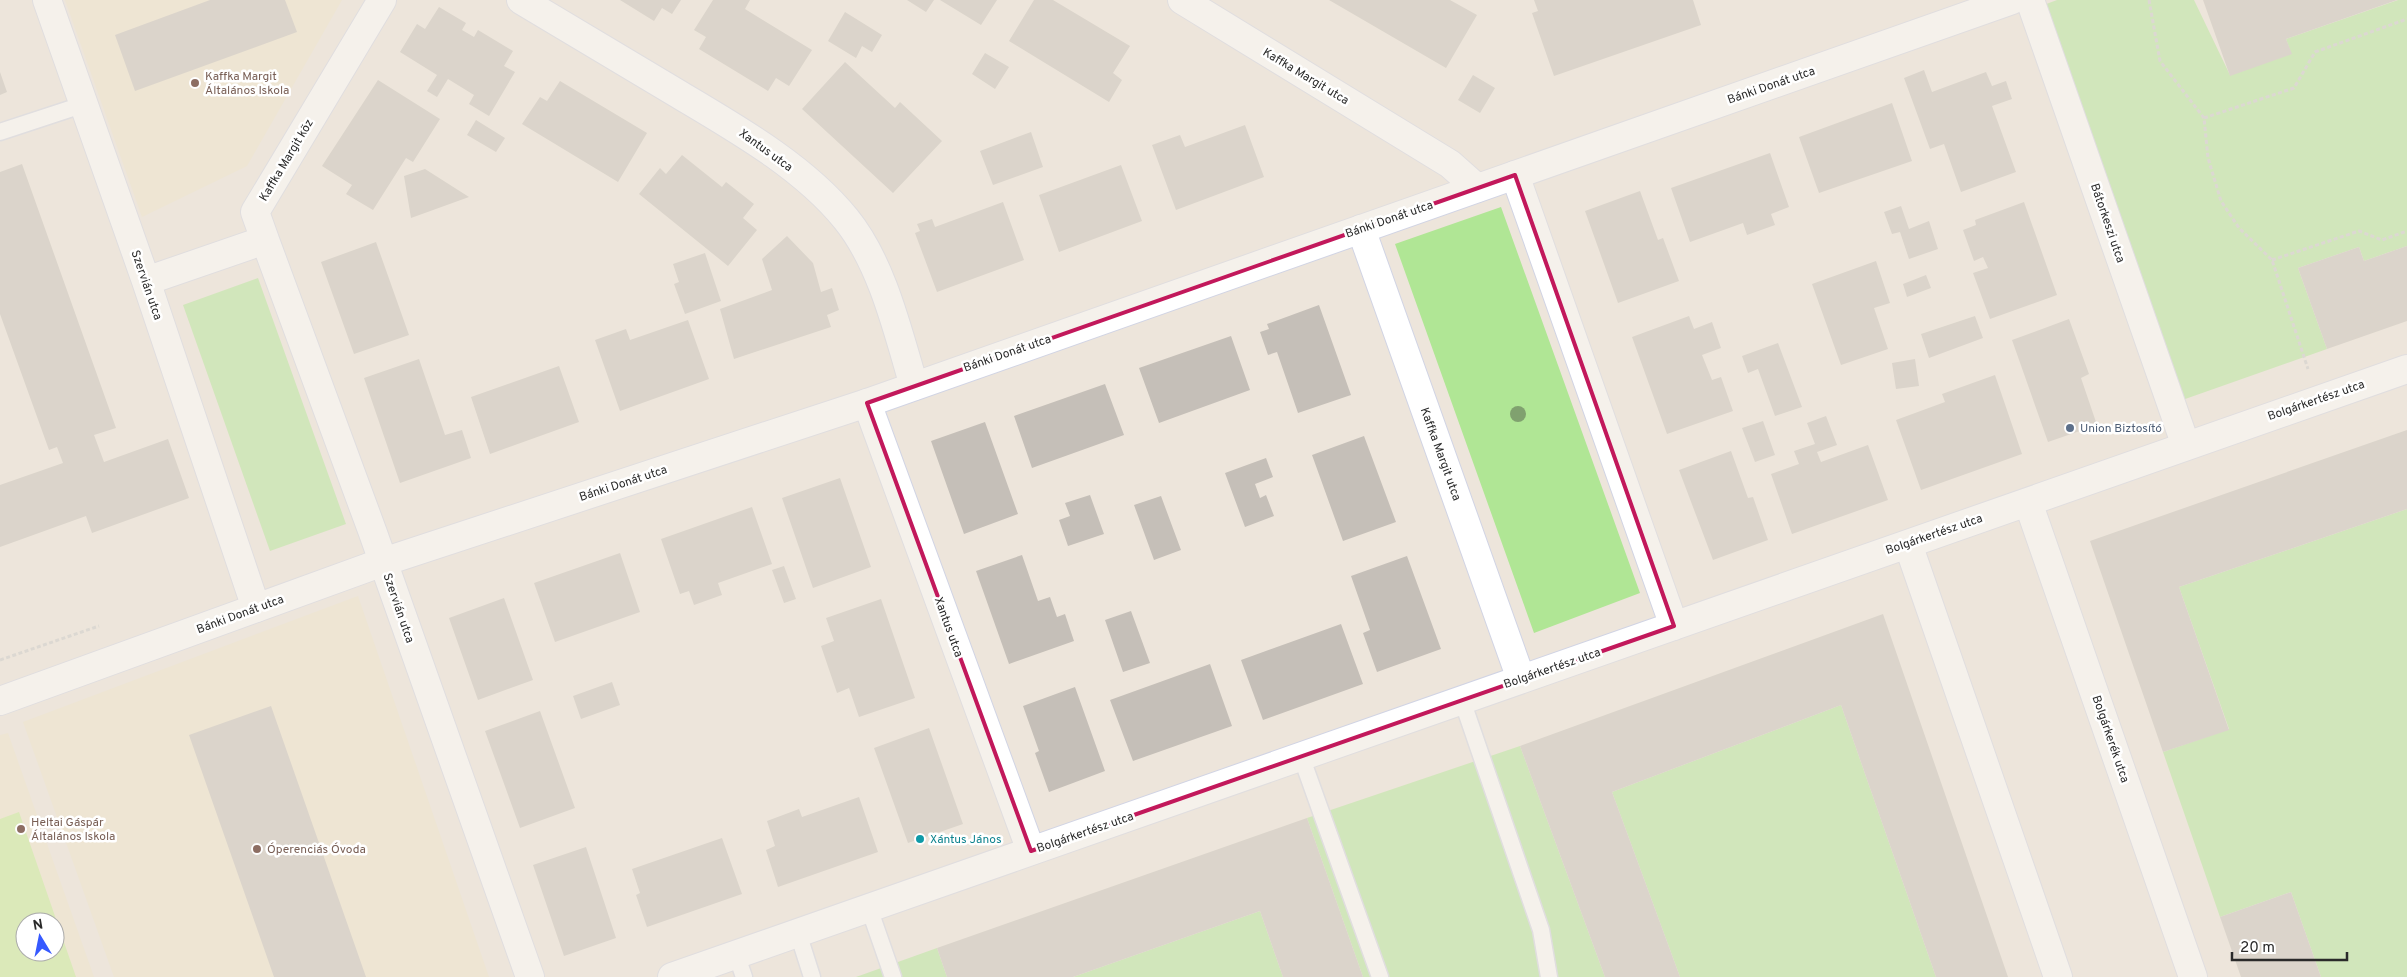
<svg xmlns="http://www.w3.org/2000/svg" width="2407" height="977" font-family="Overpass,sans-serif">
	<rect width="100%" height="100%" fill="#ede5db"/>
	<!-- education -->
	<path fill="#efe4ca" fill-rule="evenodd" d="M65 0H342L247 166 142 217Z
		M358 596 489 977H114L23 722Z
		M8 733 94 977H0V735ZM25 922H55V952H25Z"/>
	<!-- green -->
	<path fill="#b0e695" d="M2057 0H2194L2230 75 2291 53 2286 39 2398 0H2407V246L2364 261 2359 247 2298 268 2327 349 2171 404 2033 9Z
		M1501 207 1640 593 1534 633 1395 244Z
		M258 278 346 524 270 551 183 305Z
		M2407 509V977H2321L2291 892 2220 917 2163 752 2229 729 2179 587Z
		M1841 705 1936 977H1680L1612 792Z
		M1520 746 1605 977H1363L1307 818Z
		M1260 911 1283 977H1073Z
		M937 948 947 977H856Z"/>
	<!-- pitch -->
	<path fill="#c5ee90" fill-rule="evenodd" d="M19 812 76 977H0V819ZM25 922H55V952H25Z"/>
	<!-- building -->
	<path fill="#c5bfb8" d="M210 0H285L297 32 135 91 115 35Z
		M620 0H681L672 14 662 8 654 21Z
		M713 0H750L745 9 812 50 789 86 776 78 768 91 699 49 706 37 694 30Z
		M907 0H934L926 12Z
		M940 0H997L981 25Z
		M1034 0H1053L1130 46 1113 73 1122 80 1109 102 1009 41Z
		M1329 0H1450L1477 15 1446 68Z
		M1534 0H1693L1701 25 1554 76 1532 13 1538 11Z
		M2203 0H2397L2286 39 2292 54 2230 76Z
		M439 7 466 23 462 30 474 37 478 30 513 51 504 66 515 72 489 116 469 104 474 95 448 79 437 97 427 91 437 75 400 52 417 24 425 29Z
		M845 12 882 35 872 52 862 46 856 58 828 41Z
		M985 53 1009 67 995 89 972 74Z
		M845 62 895 108 900 102 942 141 893 193 802 109Z
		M1924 70 1932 92 1986 72 1992 86 2006 81 2012 99 1992 106 2016 172 1961 192 1944 144 1930 149 1904 78Z
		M0 72 7 92 0 95Z
		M1473 75 1495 88 1480 113 1458 100Z
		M378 80 440 119 413 162 406 158 373 210 346 194 352 185 322 166Z
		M560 81 647 133 618 182 522 124 540 97 547 101Z
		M1892 103 1912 161 1819 193 1799 137Z
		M476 120 505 138 496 152 467 135Z
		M1245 125 1264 177 1176 210 1152 145 1180 135 1185 147Z
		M1031 132 1043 167 993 185 980 151Z
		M1770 153 1789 207 1771 214 1775 225 1747 235 1743 223 1690 242 1671 188Z
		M682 155 722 187 726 182 754 204 743 218 757 230 728 266 639 194 660 168 666 174Z
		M22 164 116 428 94 435 104 462 168 439 189 498 92 533 86 516 0 547V485L63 463 57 447 49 450 0 314V172Z
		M1121 165 1142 221 1059 252 1039 195Z
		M425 169 469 197 411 218 404 176Z
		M1640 191 1658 240 1663 238 1679 281 1618 303 1585 211Z
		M1003 202 1024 260 937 292 915 233 920 231 917 224 932 219 935 227Z
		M2024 202 2057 295 1990 319 1973 273 1988 268 1983 257 1974 261 1963 230 1976 225 1975 220Z
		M1901 206 1909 229 1929 221 1938 249 1909 259 1900 232 1892 234 1884 212Z
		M787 236 813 263 821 292 832 288 839 310 827 315 831 327 734 359 720 309 772 290 762 259Z
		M376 242 409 335 354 354 321 262Z
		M2407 246V321L2327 349 2298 268 2359 247 2364 261Z
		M705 253 721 301 685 314 674 284 679 282 673 264Z
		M1876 261 1890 303 1874 308 1888 349 1841 365 1812 284Z
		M1926 275 1931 288 1907 297 1903 284Z
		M1319 305 1351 395 1298 413 1277 352 1268 355 1260 332 1269 329 1267 324Z
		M1689 316 1694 329 1712 322 1721 348 1702 355 1712 380 1721 377 1733 411 1667 434 1632 337Z
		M1975 316 1983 338 1929 358 1921 334Z
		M2069 319 2089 374 2081 378 2097 425 2048 442 2012 340Z
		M688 320 709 379 620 411 595 340 626 329 630 340Z
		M1231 336 1250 390 1159 423 1139 368Z
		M1778 343 1802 407 1775 416 1758 369 1748 373 1742 356Z
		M419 359 445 435 462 430 471 458 400 483 364 378Z
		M1915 359 1919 386 1896 389 1892 363Z
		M559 366 579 422 490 454 471 397Z
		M1995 375 2022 454 1921 490 1896 420 1945 402 1942 394Z
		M1105 384 1124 435 1032 468 1014 416Z
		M1826 416 1837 445 1817 452 1821 462 1868 445 1888 500 1792 534 1771 474 1799 464 1794 451 1815 444 1807 423Z
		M1763 421 1775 455 1755 462 1742 428Z
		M985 422 1018 514 964 534 931 441Z
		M2407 430V509L2179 587 2229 730 2163 752 2090 541Z
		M1364 436 1396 522 1343 541 1312 455Z
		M1731 451 1748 498 1753 497 1768 540 1713 560 1679 470Z
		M1266 458 1273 477 1255 484 1260 498 1266 495 1274 516 1245 527 1225 473Z
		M840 478 871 567 813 588 782 498Z
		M1090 495 1104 534 1068 546 1059 520 1070 516 1065 503Z
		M1161 496 1181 550 1154 560 1134 505Z
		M752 507 772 564 718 583 722 595 694 605 689 591 680 594 661 539Z
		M620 553 640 612 555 642 534 583Z
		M1022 555 1038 601 1050 597 1057 617 1065 614 1074 641 1009 664 976 571Z
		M1407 556 1441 649 1377 672 1363 633 1370 630 1351 576Z
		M784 566 796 599 784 603 772 570Z
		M504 598 533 680 478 700 449 618Z
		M881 599 915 698 859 717 849 688 837 693 821 646 834 641 826 618Z
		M1131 611 1150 663 1123 672 1105 620Z
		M1883 614 2008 977H1936L1841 705 1612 792 1680 977H1605L1520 746Z
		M1341 624 1363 684 1263 720 1241 660Z
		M1210 664 1232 726 1133 761 1110 700Z
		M612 682 620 705 581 719 573 696Z
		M1075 687 1105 771 1049 792 1035 753 1039 751 1023 706Z
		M271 706 366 977H274L189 735Z
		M540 711 575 808 520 828 485 731Z
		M929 728 963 824 908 843 874 748Z
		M859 797 878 852 778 887 766 850 775 846 767 821 799 809 802 817Z
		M1307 818 1363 977H1283L1260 911 1073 977H947L937 948Z
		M722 838 742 894 647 927 636 895 640 893 632 869Z
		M586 847 616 938 564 956 533 865Z
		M2291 892 2321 977H2241L2220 917Z"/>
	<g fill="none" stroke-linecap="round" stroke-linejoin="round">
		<defs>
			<path id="service" d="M0 132 85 104
				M1462 700 1541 930 1549 977
				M1301 756 1380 977
				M869 908 893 977
				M798 933 812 977
				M736 954 744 977"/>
			<path id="minor" d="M47 0 146 281 256 608
				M521 0C574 32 627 63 680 95 737 129 804 167 846 219 882 263 898 332 914 386
				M1182 0 1450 164 1477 188
				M2030 0 2186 446
				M1515 175 1674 626
				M1361 229 1521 679
				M265 240 373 533 530 977
				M146 281 265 240 255 212 382 0
				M867 403 1031 851
				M2028 502 2193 977
				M1908 544 2058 977
				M672 977 2407 369"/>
			<path id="tertiary" d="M0 701 383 562 867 403 2012 0"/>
		</defs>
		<!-- service casing -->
		<use href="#service" stroke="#d1d4e4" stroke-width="19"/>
		<!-- minor casing -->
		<use href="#minor" stroke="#d1d4e4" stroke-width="30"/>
		<!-- tertiary casing -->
		<use href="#tertiary" stroke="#d1d4e4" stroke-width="30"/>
		<!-- path -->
		<path stroke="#c8c8c8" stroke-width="3" stroke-dasharray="4 2.5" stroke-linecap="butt" d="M2149 0 2160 61 2204 118 2208 158 2221 201 2239 228 2272 260 2308 369
			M2204 118 2294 88 2315 52 2407 19
			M2272 260 2359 231 2382 240 2407 231
			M0 660 99 626"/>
		<!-- service -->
		<use href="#service" stroke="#fff" stroke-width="16"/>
		<!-- minor -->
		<use href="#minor" stroke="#fff" stroke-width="28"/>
		<!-- tertiary -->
		<use href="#tertiary" stroke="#fff" stroke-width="28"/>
	</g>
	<!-- trees -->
	<circle fill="#80a16f" cx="1518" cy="414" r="8"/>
	<!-- marked area -->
	<path d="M0 0H2407V977H0ZM1515 175 1674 626 1031 851 867 403Z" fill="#ede5db" fill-opacity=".55" fill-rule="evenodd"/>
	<path fill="none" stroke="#c2185b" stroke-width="4" stroke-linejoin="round" d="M1515 175 1674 626 1031 851 867 403Z"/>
	<!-- markers -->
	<g fill="#8d6e63" stroke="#fff" stroke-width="2">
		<circle cx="195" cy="83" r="5"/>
		<circle cx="21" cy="829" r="5"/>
		<circle cx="257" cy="849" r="5"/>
	</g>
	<circle fill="#5c6f8a" stroke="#fff" stroke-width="2" cx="2070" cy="428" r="5"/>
	<circle fill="#0f9aa8" stroke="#fff" stroke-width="2" cx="920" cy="839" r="5"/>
	<g text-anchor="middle" stroke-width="5" stroke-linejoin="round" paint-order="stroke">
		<!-- education labels -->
		<g font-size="12" fill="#785e54" stroke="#fff" text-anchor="start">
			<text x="205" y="80">Kaffka Margit<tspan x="205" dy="14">Általános Iskola</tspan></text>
			<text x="31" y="826">Heltai Gáspár<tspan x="31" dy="14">Általános Iskola</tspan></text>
			<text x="267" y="853">Óperenciás Óvoda</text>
		</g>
		<!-- street labels -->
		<g font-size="12" fill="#2a2a2a" stroke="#fff">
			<text transform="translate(1306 76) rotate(31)" y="4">Kaffka Margit utca</text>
			<text transform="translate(1771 85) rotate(-19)" y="4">Bánki Donát utca</text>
			<text transform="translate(766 150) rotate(36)" y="4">Xantus utca</text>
			<text transform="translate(286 160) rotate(-59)" y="4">Kaffka Margit köz</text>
			<text transform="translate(1389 219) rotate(-19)" y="4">Bánki Donát utca</text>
			<text transform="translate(2108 223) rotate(71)" y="4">Bátorkeszi utca</text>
			<text transform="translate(147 285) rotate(71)" y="4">Szervián utca</text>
			<text transform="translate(1007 353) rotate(-19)" y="4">Bánki Donát utca</text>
			<text transform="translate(2316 400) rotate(-19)" y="4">Bolgárkertész utca</text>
			<text transform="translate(1441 454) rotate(70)" y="4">Kaffka Margit utca</text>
			<text transform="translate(623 483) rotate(-18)" y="4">Bánki Donát utca</text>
			<text transform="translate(1934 534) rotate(-19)" y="4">Bolgárkertész utca</text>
			<text transform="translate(399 608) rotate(71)" y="4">Szervián utca</text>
			<text transform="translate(240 614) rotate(-20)" y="4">Bánki Donát utca</text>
			<text transform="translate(949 627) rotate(70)" y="4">Xantus utca</text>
			<text transform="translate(1552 668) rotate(-19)" y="4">Bolgárkertész utca</text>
			<text transform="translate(2111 739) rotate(71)" y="4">Bolgárkerék utca</text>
			<text transform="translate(1085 832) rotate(-19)" y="4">Bolgárkertész utca</text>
		</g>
		<!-- service labels -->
		<g font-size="12" fill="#4e5e75" stroke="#fff" text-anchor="start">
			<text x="2080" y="432">Union Biztosító</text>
		</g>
		<!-- culture labels -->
		<g font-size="12" fill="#0d838f" stroke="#fff" text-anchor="start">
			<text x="930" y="843">Xántus János</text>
		</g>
	</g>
	<!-- north arrow -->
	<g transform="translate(40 937) rotate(350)"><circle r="24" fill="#ffffff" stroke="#aaaaaa"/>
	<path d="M0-4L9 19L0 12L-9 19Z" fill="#3659ff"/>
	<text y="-8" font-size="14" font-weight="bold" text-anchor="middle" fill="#2a2a2a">N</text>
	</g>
	<!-- scale -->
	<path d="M2232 952v8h115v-8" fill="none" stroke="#2a2a2a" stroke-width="2.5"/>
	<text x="2240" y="952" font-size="15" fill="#2a2a2a" stroke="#ffffff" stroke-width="4" paint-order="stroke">20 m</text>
</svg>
